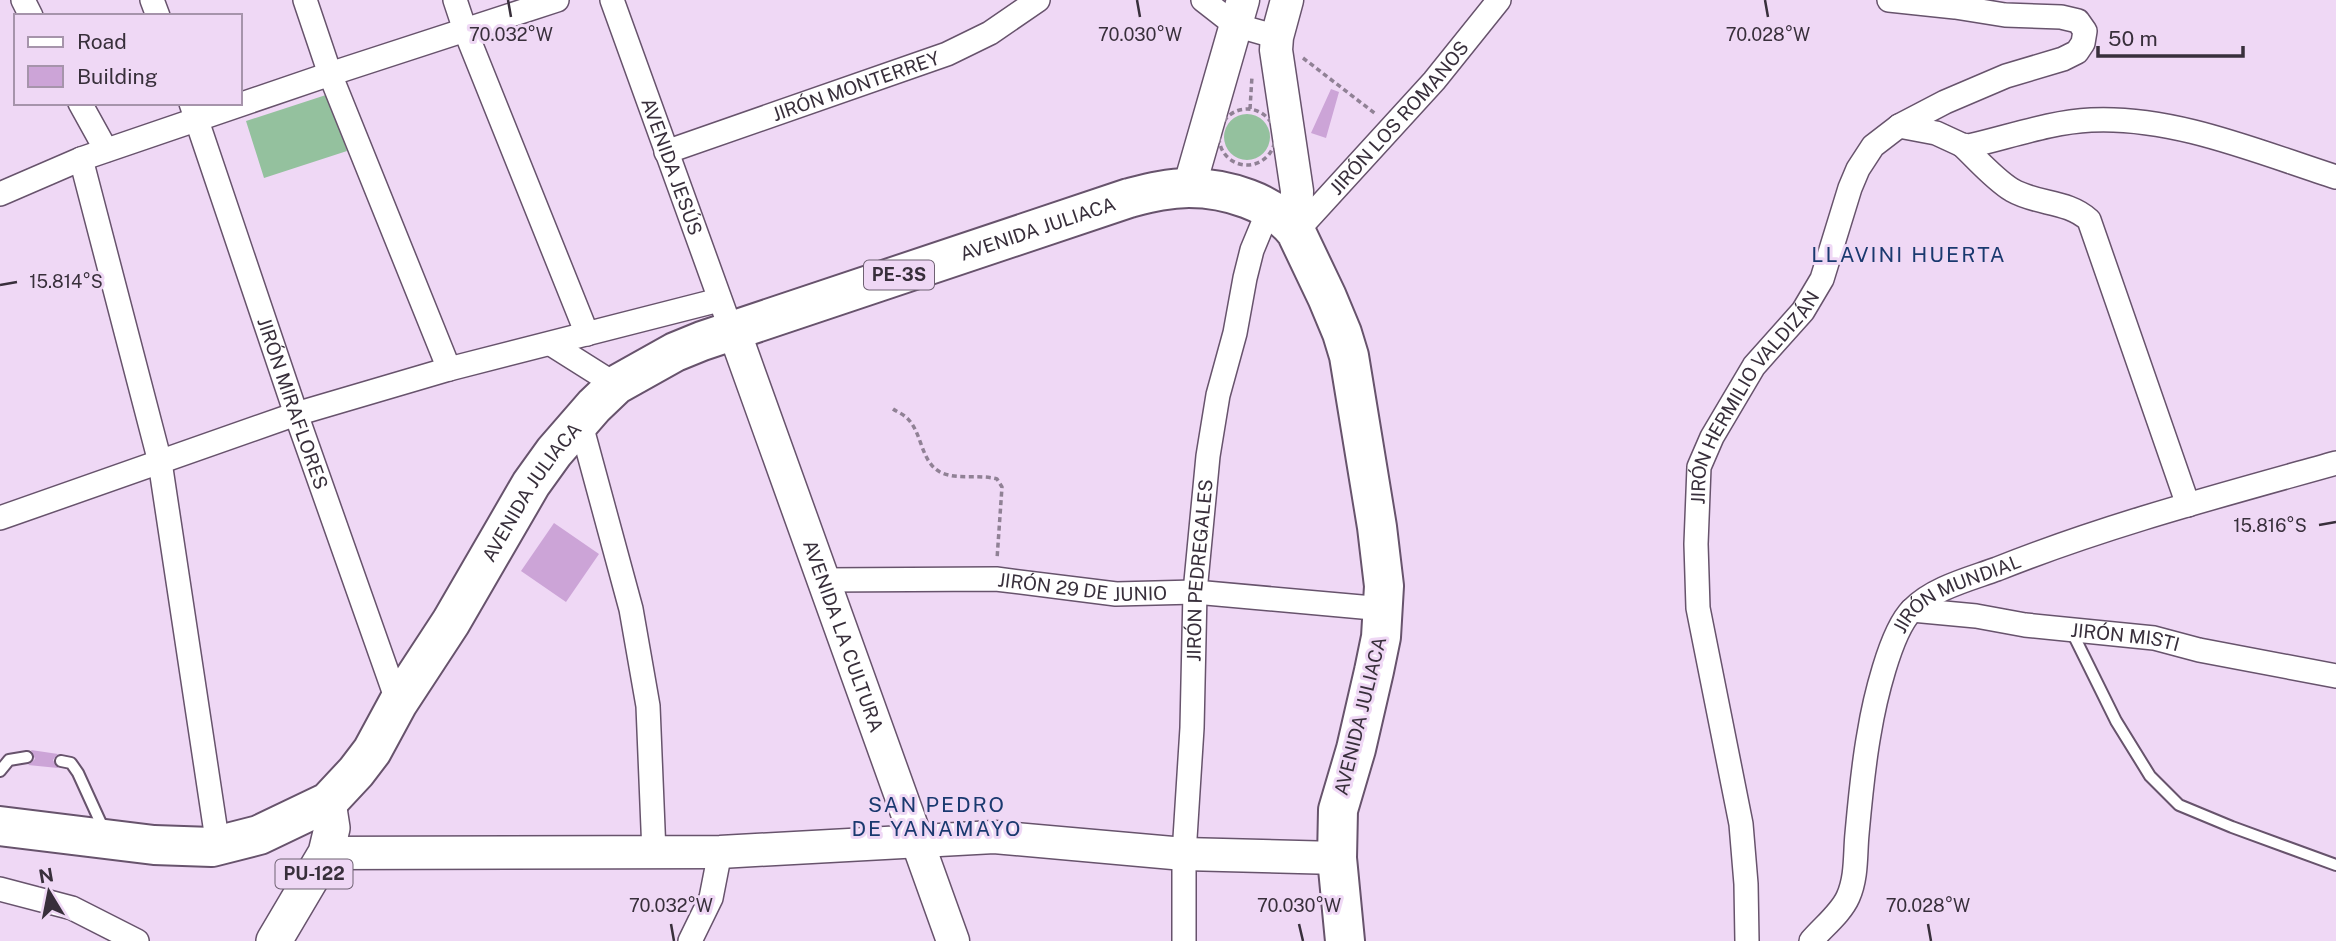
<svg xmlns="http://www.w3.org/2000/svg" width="2336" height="941" font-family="'Public Sans',sans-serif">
	<rect width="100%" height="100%" fill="#efd8f5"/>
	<!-- green -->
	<path fill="#94c19e" d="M329 94 347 151 264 178 246 121Z
		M1224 137a23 23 0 1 1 46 0a23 23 0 1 1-46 0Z"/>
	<!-- building -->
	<path fill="#cca4d7" d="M1331 89 1339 92 1326 138 1311 133Z
		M554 523 599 554 566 602 521 571Z
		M31 750 58 754 53 760 58 768 28 765 35 759Z"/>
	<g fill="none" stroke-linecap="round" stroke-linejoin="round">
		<defs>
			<path id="lane" d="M2071 630 2116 721 2150 776 2179 805 2232 827 2336 865
				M61 761 71 763 78 773 104 830
				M0 771 9 760 27 757"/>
			<g id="street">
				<path d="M23 0 31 16"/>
				<path d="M152 0 158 16"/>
				<path d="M305 0 330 74 449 369"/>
				<path d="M455 0 465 30 587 334"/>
				<path id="s1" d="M612 0 725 313"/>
				<path d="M1203 0 1235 25 1277 37"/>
				<path d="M80 103 106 150"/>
				<path id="s2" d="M191 103 296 414 398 703"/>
				<path d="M1899 126 1936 133 1962 145 1969 146C2009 137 2050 122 2091 120 2174 116 2258 152 2336 177"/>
				<path d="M1962 145C1977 159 1994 179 2012 190 2038 205 2067 200 2089 220L2188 505"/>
				<path id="s3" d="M666 152 947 54 990 33 1038 0"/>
				<path d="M81 159 160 462 218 846"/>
				<path d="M0 194 81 159 330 74 557 0"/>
				<path id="s4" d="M1296 232 1434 81 1499 0"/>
				<path d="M551 344 616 385"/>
				<path d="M580 421 631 609 648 706 654 853"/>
				<path d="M0 518 296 414 449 369 719 300"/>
				<path id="s5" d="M824 580 996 579 1116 594 1195 592 1384 609"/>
				<path id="s6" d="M1912 610 1976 616 2025 625 2154 638 2199 650 2336 676"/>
				<path d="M0 889 72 908 137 941"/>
				<path d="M690 941 711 898 720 852"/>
				<path id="s7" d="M1184 941V854L1192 728 1195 592 1208 456 1218 395 1235 333 1245 278 1252 250 1269 209"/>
				<path id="s8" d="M1747 941 1746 884 1741 824 1698 608 1696 544 1699 467 1712 437 1754 366 1803 311 1822 279 1850 188 1858 169 1873 146 1899 126 1945 102 2006 76 2063 59 2077 52 2083 43 2085 31 2078 21 2061 17 2005 15 1955 7 1889 0"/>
				<path id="s9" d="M1811 941C1823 927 1841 913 1848 897 1857 877 1855 854 1857 834 1860 801 1863 767 1869 734 1874 703 1890 632 1912 610 1933 588 1970 579 1997 569 2107 525 2222 495 2336 463"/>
			</g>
			<g id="secondary">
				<path d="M1287 0 1277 37 1276 50 1297 191 1296 232"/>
				<path d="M1189 188 1243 0"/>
				<path id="s10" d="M734 331 953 941"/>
				<path d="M326 853 720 852 994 837 1184 854 1337 858"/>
			</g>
			<path id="primary" d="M274 941 326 853 332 828 328 802"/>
			<g id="highway">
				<path id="s11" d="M0 826 154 845 212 847 259 835 328 802 356 772 372 751 398 703 451 622 531 484 554 452 594 406 616 385 675 352 702 341 1129 198C1149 193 1168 188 1189 188 1226 188 1273 202 1296 232L1327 297 1342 333 1349 356 1377 527 1384 586 1381 637 1374 671 1356 749 1338 810 1337 858 1345 941"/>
			</g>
		</defs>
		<!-- lane casing -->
		<use href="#lane" stroke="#67536c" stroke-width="14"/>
		<!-- street casing -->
		<use href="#street" stroke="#67536c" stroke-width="26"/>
		<!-- secondary casing -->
		<use href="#secondary" stroke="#67536c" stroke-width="35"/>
		<!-- primary casing -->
		<use href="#primary" stroke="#67536c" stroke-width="38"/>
		<!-- highway casing -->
		<use href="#highway" stroke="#67536c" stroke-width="42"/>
		<!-- path -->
		<path stroke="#908195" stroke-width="3.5" stroke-dasharray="5 3.5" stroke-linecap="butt" d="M1303 58 1377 115
			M1250 109 1252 76
			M1219 137a28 28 0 1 1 56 0a28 28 0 1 1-56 0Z
			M893 409C897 412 903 414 907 418 923 433 920 463 942 473 959 480 979 474 997 479L1002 487 997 559"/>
		<!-- lane -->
		<use href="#lane" stroke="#fff" stroke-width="10"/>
		<!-- street -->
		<use href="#street" stroke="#fff" stroke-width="23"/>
		<!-- secondary -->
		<use href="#secondary" stroke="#fff" stroke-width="32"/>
		<!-- primary -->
		<use href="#primary" stroke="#fff" stroke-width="35"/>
		<!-- highway -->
		<use href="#highway" stroke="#fff" stroke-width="38"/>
	</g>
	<!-- ticks -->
	<path fill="none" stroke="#382f3b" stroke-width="2.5" d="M508 0 511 17M1137 0 1140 17M1765 0 1768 17M0 285 17 282M2319 525 2336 522M671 924 674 941M1299 924 1303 941M1928 924 1931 941"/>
	<g text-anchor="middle" stroke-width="6" stroke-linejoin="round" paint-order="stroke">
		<!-- shield labels -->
		<g fill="#efd8f5" stroke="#6f6273" stroke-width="2">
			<rect x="864" y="260.5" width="70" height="29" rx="5"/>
			<rect x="275.5" y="859.5" width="77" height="29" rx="5"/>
		</g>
		<g font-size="18" font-weight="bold" fill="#382f3b">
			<text x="899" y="281">PE-3S</text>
			<text x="314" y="880">PU-122</text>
		</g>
		<!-- street labels -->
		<g font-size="19" fill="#382f3b" stroke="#efd8f5">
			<text dy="7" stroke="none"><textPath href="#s3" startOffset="201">JIRÓN MONTERREY</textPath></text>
			<text dy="7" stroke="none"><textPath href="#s4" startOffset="154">JIRÓN LOS ROMANOS</textPath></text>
			<text dy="7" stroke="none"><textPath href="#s1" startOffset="177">AVENIDA JESÚS</textPath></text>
			<text dy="7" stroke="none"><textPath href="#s11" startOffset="1298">AVENIDA JULIACA</textPath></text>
			<text dy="7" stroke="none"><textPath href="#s8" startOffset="565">JIRÓN HERMILIO VALDIZÁN</textPath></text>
			<text dy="7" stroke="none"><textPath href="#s2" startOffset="317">JIRÓN MIRAFLORES</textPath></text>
			<text dy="7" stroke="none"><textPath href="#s11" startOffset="710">AVENIDA JULIACA</textPath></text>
			<text dy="7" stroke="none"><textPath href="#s7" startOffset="371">JIRÓN PEDREGALES</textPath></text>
			<text dy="7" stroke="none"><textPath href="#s5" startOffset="259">JIRÓN 29 DE JUNIO</textPath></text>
			<text dy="7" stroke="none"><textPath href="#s9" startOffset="402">JIRÓN MUNDIAL</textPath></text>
			<text dy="7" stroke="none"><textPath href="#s10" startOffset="324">AVENIDA LA CULTURA</textPath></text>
			<text dy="7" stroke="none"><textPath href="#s6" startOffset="215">JIRÓN MISTI</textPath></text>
			<text transform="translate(1360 716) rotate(-76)" y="7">AVENIDA JULIACA</text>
		</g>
		<!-- neighbourhood labels -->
		<g font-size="21" letter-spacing="2" fill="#1a396f" stroke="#efd8f5">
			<text x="1909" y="262">LLAVINI HUERTA</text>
			<text x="937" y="812">SAN PEDRO<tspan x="937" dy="24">DE YANAMAYO</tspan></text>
		</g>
	</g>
	<g font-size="18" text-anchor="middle" fill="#382f3b" stroke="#efd8f5" stroke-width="6" stroke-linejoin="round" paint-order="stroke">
		<text x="511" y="41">70.032°W</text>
		<text x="1140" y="41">70.030°W</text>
		<text x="1768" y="41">70.028°W</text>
		<text x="66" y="288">15.814°S</text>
		<text x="2270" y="532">15.816°S</text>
		<text x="671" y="912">70.032°W</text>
		<text x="1299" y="912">70.030°W</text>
		<text x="1928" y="912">70.028°W</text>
	</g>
	<!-- legend -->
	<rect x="14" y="14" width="228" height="91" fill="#efd8f5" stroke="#a694ab" stroke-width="2"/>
	<rect x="28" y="37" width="35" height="10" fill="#ffffff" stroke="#a694ab" stroke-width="2"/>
	<text x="77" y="49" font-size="21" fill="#382f3b">Road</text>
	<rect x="28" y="66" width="35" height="21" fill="#cca4d7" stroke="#a694ab" stroke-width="2"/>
	<text x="77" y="84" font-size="21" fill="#382f3b">Building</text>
	<!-- north arrow -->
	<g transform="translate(49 892) rotate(350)" stroke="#efd8f5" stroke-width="5" paint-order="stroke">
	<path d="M0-5L12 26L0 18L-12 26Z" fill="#382f3b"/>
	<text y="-10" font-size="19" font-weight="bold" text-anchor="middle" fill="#382f3b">N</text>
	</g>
	<!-- scale -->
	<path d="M2098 46v10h145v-10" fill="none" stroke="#382f3b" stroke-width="3.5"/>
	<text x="2108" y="46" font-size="21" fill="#382f3b" stroke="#efd8f5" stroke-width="5" paint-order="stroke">50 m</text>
</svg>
